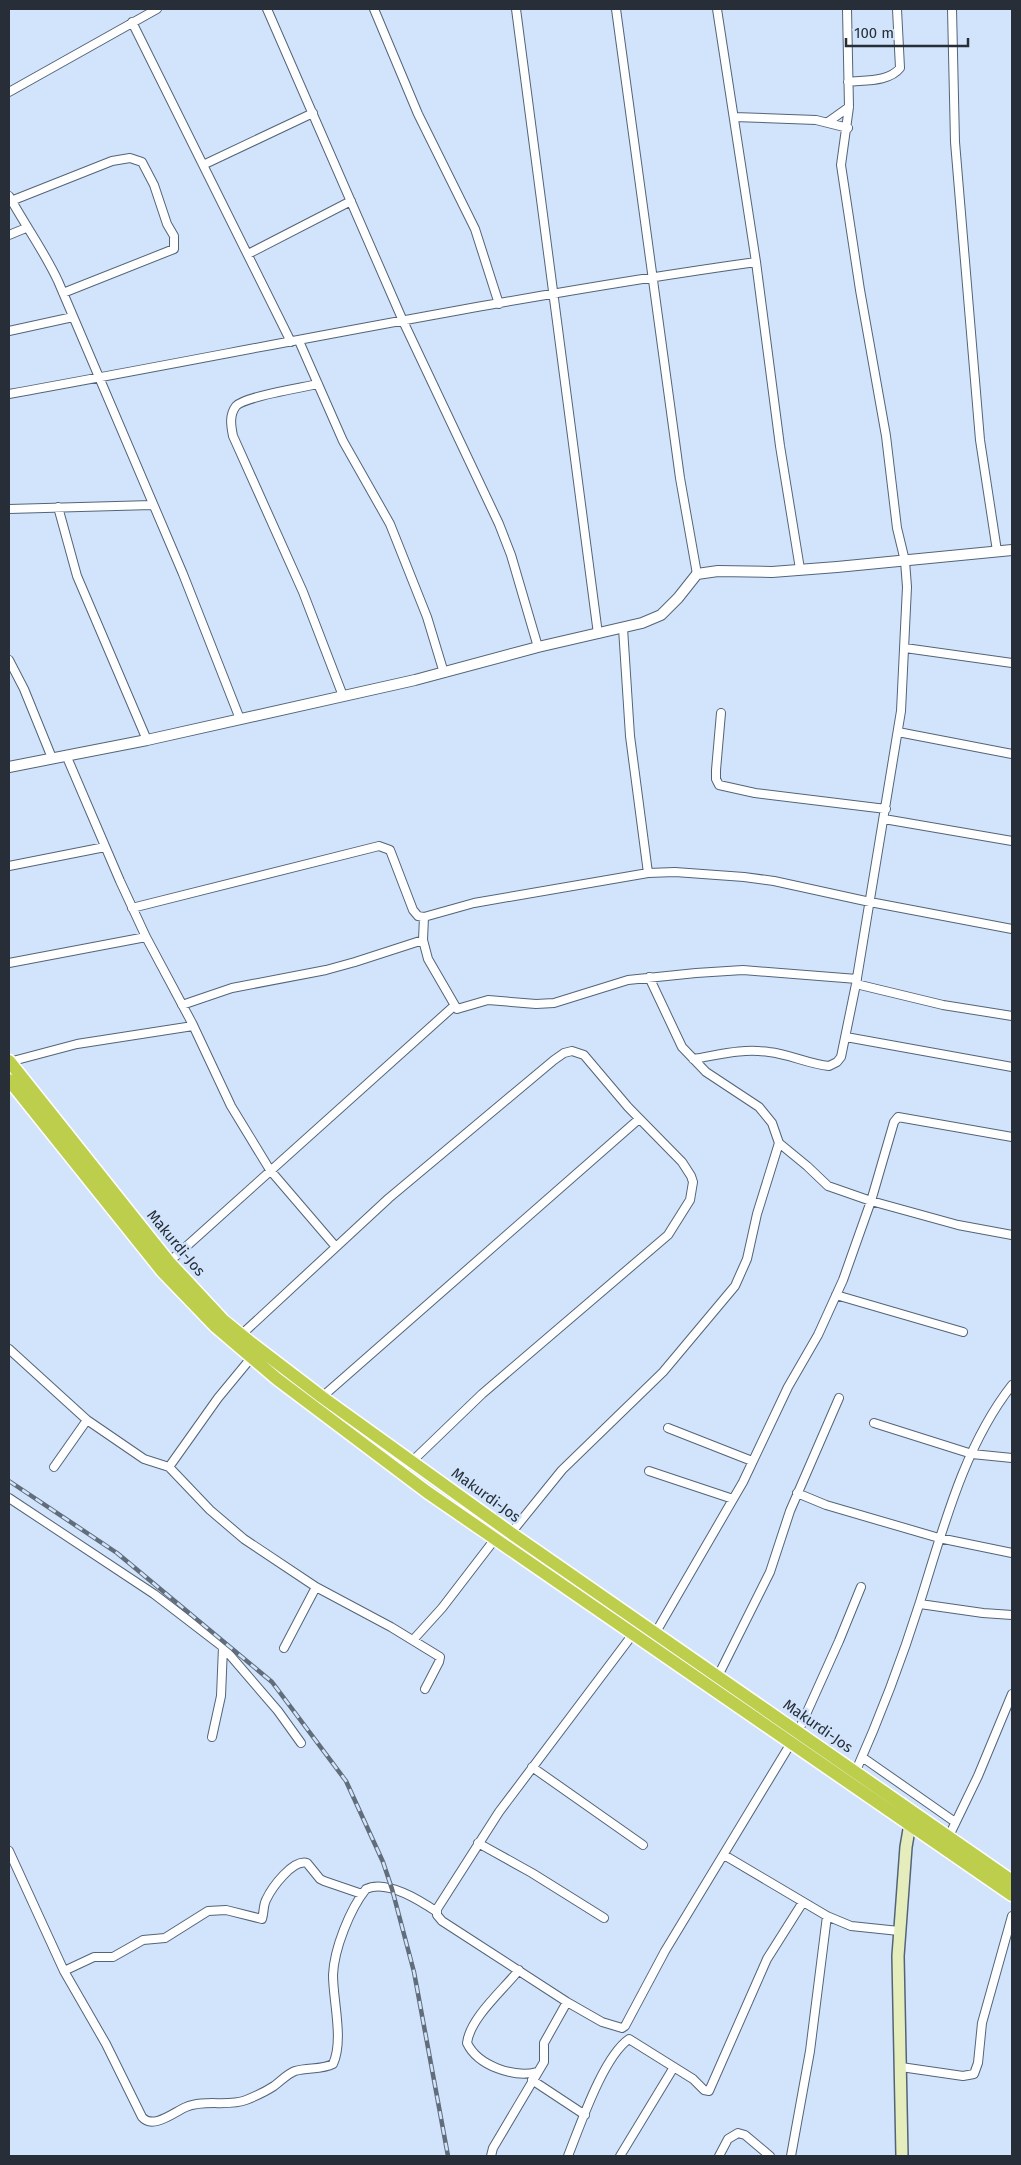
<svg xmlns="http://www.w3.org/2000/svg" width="1021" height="2165" font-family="'Fira Sans',sans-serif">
	<rect width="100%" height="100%" fill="#d1e4fc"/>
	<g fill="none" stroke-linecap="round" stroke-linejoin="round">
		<defs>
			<path id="minor" d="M267 9 403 321 499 524 511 555 538 647
				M374 9 418 114 475 229 499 304
				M516 9 598 634
				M616 9 680 478 697 574
				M717 9 756 262 780 446 800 569
				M952 9 955 142 980 440 997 551
				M132 22 291 342
				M848 82C865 80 889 82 900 68L897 9
				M9 92 157 9
				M734 117 816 120 848 128
				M828 122 849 107
				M203 165 313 113
				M9 196C25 225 44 251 58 281L183 574 240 719
				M11 201 112 161 130 158 142 162 154 185 167 224 174 236V249L63 293
				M9 235 26 228
				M248 254 351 201
				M9 331 73 317
				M299 341 343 441 390 524 427 617 444 673
				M318 384C301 388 246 396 236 406 229 415 231 426 233 436L303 592 343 696
				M9 394C258 349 506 297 756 262
				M58 507 77 576 147 740
				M9 509 152 505
				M623 628 630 736 648 873
				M905 648 1012 663
				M9 660 24 689 52 758
				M721 713 716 770V779L719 785 755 793 886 809
				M898 732 1012 754
				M66 755 120 881 146 937 192 1023 231 1106 270 1170 336 1247
				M884 819 1012 841
				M9 866 105 847
				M132 908 379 846 390 850 413 910 418 916 424 917 474 903 648 873 675 872 744 877 774 881 870 902 1012 929
				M424 917 423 940 428 959 457 1009 488 1000 536 1004 554 1003 628 980 696 973 743 970 857 979
				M9 963 146 937
				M649 977 682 1047 706 1072 759 1107 772 1123 779 1143 807 1166 828 1186 871 1201 958 1225 1012 1235
				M856 984 943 1005 1012 1016
				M182 1005 232 988 326 970 355 962 423 940
				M846 1037 1012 1067
				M693 1059C719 1055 741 1048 769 1052 789 1054 808 1064 829 1066L837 1062 841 1057 856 984 901 711 907 587 905 561 897 528 886 436 860 290 841 165 849 107 847 9
				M9 1062 77 1044 193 1026
				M169 1262 454 1006
				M836 1295 963 1332
				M241 1335 389 1198 554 1060 564 1053 572 1051 584 1055 628 1107 682 1162 691 1176 693 1182 690 1200 668 1235 482 1394 401 1472
				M9 1349 87 1420 144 1459 169 1467 210 1510 244 1539 316 1587 391 1627 440 1657 439 1662 425 1689
				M322 1397 639 1119
				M874 1423 972 1454 1012 1458
				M668 1428 752 1461
				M54 1467 87 1420
				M169 1467 218 1398 251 1358
				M649 1471 733 1499
				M797 1493 826 1505 939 1538 1012 1553
				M9 1498 154 1594 223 1647 278 1711 301 1743
				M511 1533 562 1470 663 1372 735 1286 747 1259 757 1214 779 1143
				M920 1604 983 1613 1012 1615
				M656 1632 743 1482 788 1387 818 1335 843 1280 871 1201 894 1122 898 1117 1012 1137
				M633 1634 499 1812 437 1909V1915L442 1921 567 2002 602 2022 622 2028 625 2026 665 1951 791 1743
				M413 1640 442 1608 495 1539
				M284 1648 316 1587
				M718 1676 770 1572 790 1511 839 1398
				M798 1732 839 1641 861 1587
				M212 1737 221 1696 223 1647
				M862 1757 955 1822
				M532 1767 643 1845
				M855 1773C880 1717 902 1659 920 1602 943 1529 964 1446 1012 1385
				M949 1836 978 1776 1012 1694
				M478 1843 532 1873 604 1918
				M9 1851 64 1971 106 2044 142 2117C153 2130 174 2112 186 2107 204 2099 229 2107 246 2100 256 2096 265 2092 274 2086 281 2081 287 2074 295 2071 308 2067 321 2070 333 2064 344 2040 333 2001 333 1975 334 1949 350 1909 366 1889 387 1879 421 1901 437 1912
				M724 1855 827 1916 851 1926 899 1931
				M519 1970C503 1990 470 2018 467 2043 478 2066 514 2078 537 2072
				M64 1971 94 1957H113L143 1940 165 1938 208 1911 226 1910 262 1919C264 1913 263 1906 266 1900 272 1887 293 1859 307 1863L320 1879 324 1881 362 1894
				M901 2067 963 2076 974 2074 978 2063 982 2023 1012 1916
				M532 2080 585 2115
				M491 2156 493 2148 544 2062V2043L567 2002
				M568 2156C580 2126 603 2057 629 2039L693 2079 704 2090 709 2091 767 1959 803 1902
				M620 2156 674 2067
				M719 2156 728 2139 738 2133 745 2135 770 2156
				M791 2156 810 2051 827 1916"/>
			<path id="tertiary" d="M9 767 147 740 415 680 538 647 642 623 661 615 678 598 697 574 718 571 772 572 837 567 1012 550"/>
			<path id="secondary" d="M902 2156 898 1956 906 1847 911 1818"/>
			<path id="trunk" d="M9 1061 169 1262 224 1321 250 1342 322 1397 511 1533 1012 1881
				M9 1080 162 1271 216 1327 277 1379 427 1492 1012 1895"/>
		</defs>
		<!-- minor casing -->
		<use href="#minor" stroke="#546478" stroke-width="10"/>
		<!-- tertiary casing -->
		<use href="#tertiary" stroke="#546478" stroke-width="12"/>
		<!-- secondary casing -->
		<use href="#secondary" stroke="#546478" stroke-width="14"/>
		<!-- trunk casing -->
		<use href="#trunk" stroke="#fff" stroke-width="15"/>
		<!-- minor -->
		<use href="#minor" stroke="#fff" stroke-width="8"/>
		<!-- tertiary -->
		<use href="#tertiary" stroke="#fff" stroke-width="10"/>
		<!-- secondary -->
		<use href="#secondary" stroke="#e6edbc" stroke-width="11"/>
		<!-- trunk -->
		<use href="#trunk" stroke="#bcce4c" stroke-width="12"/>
		<defs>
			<path id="rail" d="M9 1481 117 1553 272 1682 346 1781 383 1862 392 1889 414 1972 448 2156"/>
		</defs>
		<!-- rail casing -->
		<use href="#rail" stroke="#626d7b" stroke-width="4.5"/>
		<!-- rail -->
		<use href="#rail" stroke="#d1e4fc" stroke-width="2.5" stroke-dasharray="8" stroke-linecap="butt"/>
	</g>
	<g text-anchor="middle" stroke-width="5" stroke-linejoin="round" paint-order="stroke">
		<!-- street labels -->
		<g font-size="15" fill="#272e37" stroke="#d1e4fc">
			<text transform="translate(176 1243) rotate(50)" y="5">Makurdi-Jos</text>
			<text transform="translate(486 1495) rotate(36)" y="5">Makurdi-Jos</text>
			<text transform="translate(818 1726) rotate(35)" y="5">Makurdi-Jos</text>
		</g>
	</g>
	<!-- border -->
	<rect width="1021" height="2165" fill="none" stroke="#272e37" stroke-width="20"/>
	<!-- scale -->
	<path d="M846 38v8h122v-8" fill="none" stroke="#272e37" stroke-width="2.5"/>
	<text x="854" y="38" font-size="15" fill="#272e37" stroke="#d1e4fc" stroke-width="4" paint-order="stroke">100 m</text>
</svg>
